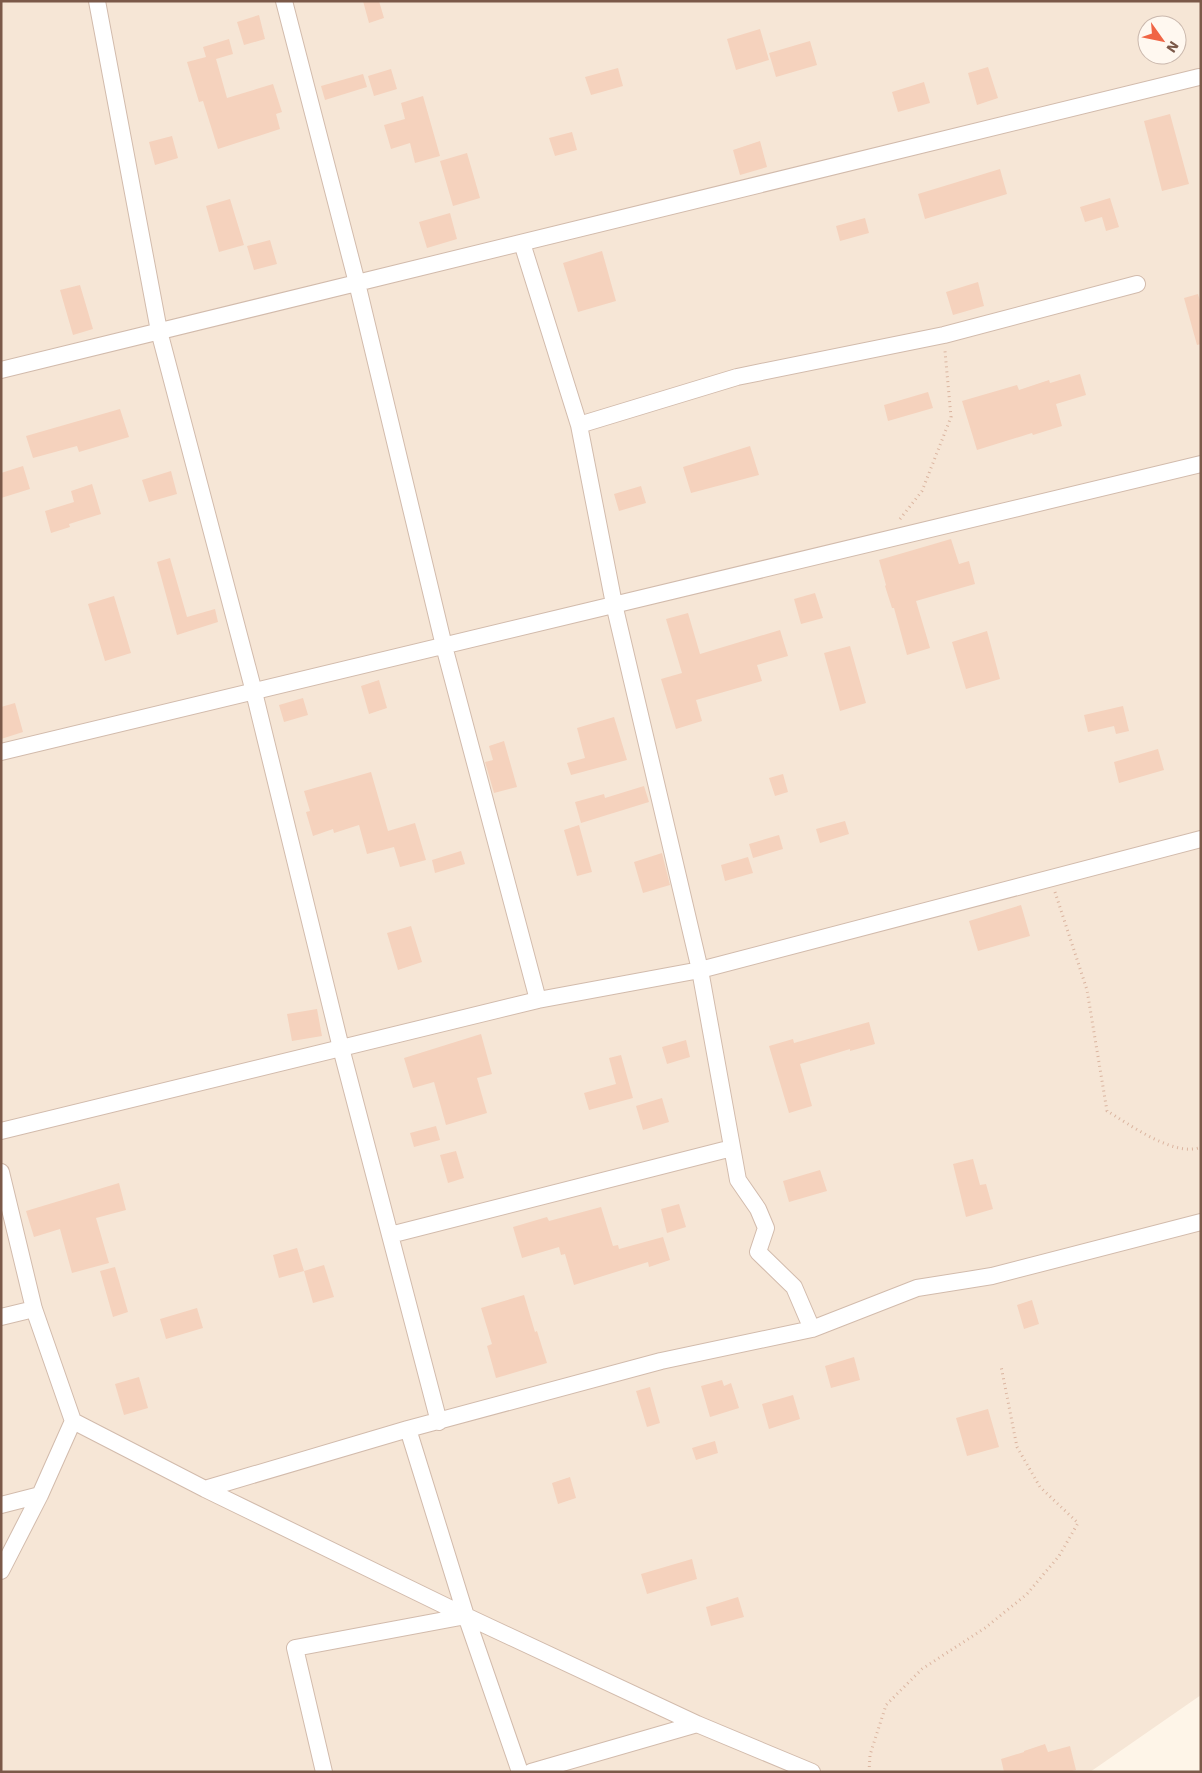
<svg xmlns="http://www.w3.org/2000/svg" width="1202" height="1773" font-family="'Work Sans',sans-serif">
	<rect width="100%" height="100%" fill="#fef5e8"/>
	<!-- residential -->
	<path fill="#f6e6d6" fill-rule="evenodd" d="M1 1H1201V1695L1090 1772H1ZM1147 25H1177V55H1147Z"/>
	<!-- building -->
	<path fill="#f5d2bd" d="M363 1H379L384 18 369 23Z
		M259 15 265 39 244 45 237 22Z
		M760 29 769 60 736 70 727 39Z
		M229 39 233 54 216 59 227 98 273 84 282 112 276 114 280 129 218 149 203 101 199 102 187 62 206 57 203 47Z
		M810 41 817 65 776 77 769 53Z
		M988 67 998 98 977 105 968 73Z
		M618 68 623 86 591 95 585 77Z
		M391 69 397 89 374 96 368 76Z
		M363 74 367 87 325 100 321 86Z
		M924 82 930 103 898 112 892 92Z
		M423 96 440 156 415 163 410 143 391 149 384 125 405 119 401 103Z
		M1170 114 1189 184 1162 191 1144 121Z
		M572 132 577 150 555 156 549 138Z
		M172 136 178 158 155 165 149 142Z
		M760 141 767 167 740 175 733 150Z
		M467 153 480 198 453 206 440 161Z
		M1000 169 1007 194 925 219 918 194Z
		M1110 198 1119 227 1106 231 1102 217 1085 222 1080 207Z
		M230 199 244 245 219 252 206 206Z
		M450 213 457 239 427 248 419 222Z
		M865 218 869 233 840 241 836 226Z
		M270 240 277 264 254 270 247 246Z
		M602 251 616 301 578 312 563 263Z
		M978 282 984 306 953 315 946 292Z
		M80 285 93 329 73 335 60 290Z
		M1198 294 1201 304V344L1197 345 1184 298Z
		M1080 374 1086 395 1056 404 1062 426 1033 435 1032 433 977 450 962 401 1017 385 1019 390 1049 380 1050 383Z
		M928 392 933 408 888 421 884 405Z
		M120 409 129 437 79 452 77 446 33 458 26 436Z
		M750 446 759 475 691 493 683 467Z
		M23 466 30 489 1 498V473Z
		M171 471 177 494 149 502 142 480Z
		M92 484 101 514 69 524 70 527 51 533 45 511 74 502 71 491Z
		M641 486 646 503 619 511 614 494Z
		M951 539 959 564 969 561 975 584 916 601 930 648 907 655 894 608H892L885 586 886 585 879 560Z
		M170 558 187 617 215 609 218 622 177 635 157 562Z
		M815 593 823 618 801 624 794 599Z
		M114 596 131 653 105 661 88 604Z
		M688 613 700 654 780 630 788 656 757 665 762 681 696 700 702 721 676 729 661 679 682 673 666 619Z
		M987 631 1000 679 966 689 952 642Z
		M850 646 866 703 840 711 824 653Z
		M379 680 387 708 369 714 361 686Z
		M303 698 308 715 284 722 279 705Z
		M15 703 23 732 1 739V707Z
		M1123 706 1129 731 1116 734 1114 726 1088 732 1084 715Z
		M614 717 627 760 571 775 567 763 585 758 577 728Z
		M504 741 517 787 494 793 485 762 493 760 489 746Z
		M1158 749 1164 770 1119 783 1114 762Z
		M371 772 388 831 415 823 426 860 400 867 394 847 367 854 359 825 334 833 333 829 313 836 306 812 310 811 304 791Z
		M783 774 788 792 775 796 769 778Z
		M644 786 649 802 581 823 575 802 604 794 605 798Z
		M845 821 849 834 820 843 816 829Z
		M579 825 592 872 577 876 564 830Z
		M779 835 783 849 753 858 749 844Z
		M461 851 465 864 435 873 432 860Z
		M662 853 670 885 643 893 634 862Z
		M748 857 753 873 725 881 721 865Z
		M1021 905 1030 936 978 951 969 921Z
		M411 926 422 962 398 970 387 933Z
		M317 1009 322 1036 292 1041 287 1014Z
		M869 1022 875 1044 850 1051V1049L800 1064 812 1106 789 1113 769 1046 793 1039 794 1043Z
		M481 1034 492 1074 477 1078 487 1113 446 1125 434 1082 413 1088 404 1058Z
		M686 1040 690 1057 667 1064 662 1047Z
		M621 1055 633 1098 589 1110 584 1093 616 1084 609 1058Z
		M662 1098 669 1122 643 1130 636 1106Z
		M436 1126 440 1140 414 1147 410 1133Z
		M456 1151 464 1178 448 1183 440 1155Z
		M973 1159 980 1185 986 1184 993 1209 966 1217 953 1164Z
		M820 1170 827 1191 789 1202 783 1181Z
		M119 1183 126 1210 96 1218 109 1263 72 1273 60 1229 34 1237 26 1211Z
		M679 1204 686 1227 667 1233 661 1209Z
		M601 1207 613 1246 618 1245 619 1249 663 1237 670 1260 649 1267 648 1262 574 1285 565 1254 561 1255 559 1247 522 1258 513 1227 547 1217 549 1221Z
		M297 1248 304 1271 279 1278 273 1255Z
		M324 1265 334 1297 313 1303 304 1271Z
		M115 1267 128 1312 113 1317 100 1271Z
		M524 1295 535 1332 537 1331 547 1363 496 1378 487 1346 492 1344 481 1308Z
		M1032 1300 1039 1324 1024 1329 1017 1305Z
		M197 1308 203 1328 166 1339 160 1319Z
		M854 1357 860 1380 831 1388 825 1366Z
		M139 1377 148 1408 124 1415 115 1384Z
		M722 1380 724 1386 731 1383 739 1408 710 1417 701 1386Z
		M650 1387 660 1423 647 1427 636 1391Z
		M793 1395 800 1419 769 1429 762 1404Z
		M988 1409 999 1447 967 1456 956 1418Z
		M715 1441 718 1453 696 1460 692 1448Z
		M570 1477 576 1498 558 1504 552 1483Z
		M692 1559 697 1579 647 1594 641 1574Z
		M738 1597 744 1617 711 1626 706 1607Z
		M1045 1744 1048 1752 1070 1746 1076 1770 1068 1772H1004L1001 1759 1024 1752V1751Z"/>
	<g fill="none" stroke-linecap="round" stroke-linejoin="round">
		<defs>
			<path id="minor" d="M97 1 159 331 254 692 341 1048 439 1422
				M284 1 357 283 444 646 538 1000
				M522 243 579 425 614 604 700 970 738 1180 758 1209 766 1228 758 1252 794 1287 812 1329
				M1 370 1199 77
				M579 425 737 377 944 335 1137 284
				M1 752 1201 464
				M1 1131 538 1000 700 970 1201 839
				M1 1172 34 1309 73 1421 40 1495 1 1571
				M390 1235 732 1148
				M1 1317 34 1309
				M73 1421 205 1489 466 1616 697 1724 812 1772
				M408 1429 466 1616 520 1772
				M205 1489 408 1429 661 1361 812 1329 917 1288 992 1276 1201 1222
				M1 1505 40 1495
				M324 1772 295 1648 466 1616
				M531 1772 697 1724"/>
		</defs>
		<!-- minor casing -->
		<use href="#minor" stroke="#d2bbac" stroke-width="18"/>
		<!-- path -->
		<path stroke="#dbb5a0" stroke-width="3" stroke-dasharray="1 4" stroke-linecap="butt" d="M900 519 922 491 951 417 945 351
			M1055 892 1087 990 1107 1111C1129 1124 1175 1158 1201 1147
			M869 1772 870 1755 886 1705 922 1669 985 1628 1027 1594 1059 1556 1078 1523 1040 1487 1017 1447 1001 1366"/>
		<!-- minor -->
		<use href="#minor" stroke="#fff" stroke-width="16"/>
	</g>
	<!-- border -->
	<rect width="1202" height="1773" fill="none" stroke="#7b5949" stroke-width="5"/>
	<!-- north arrow -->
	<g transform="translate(1162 40) rotate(123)"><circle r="24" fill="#fff8f0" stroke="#cab8ad"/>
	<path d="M0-4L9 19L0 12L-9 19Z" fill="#f06545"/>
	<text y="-8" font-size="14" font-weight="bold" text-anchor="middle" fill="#7b5949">N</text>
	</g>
</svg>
